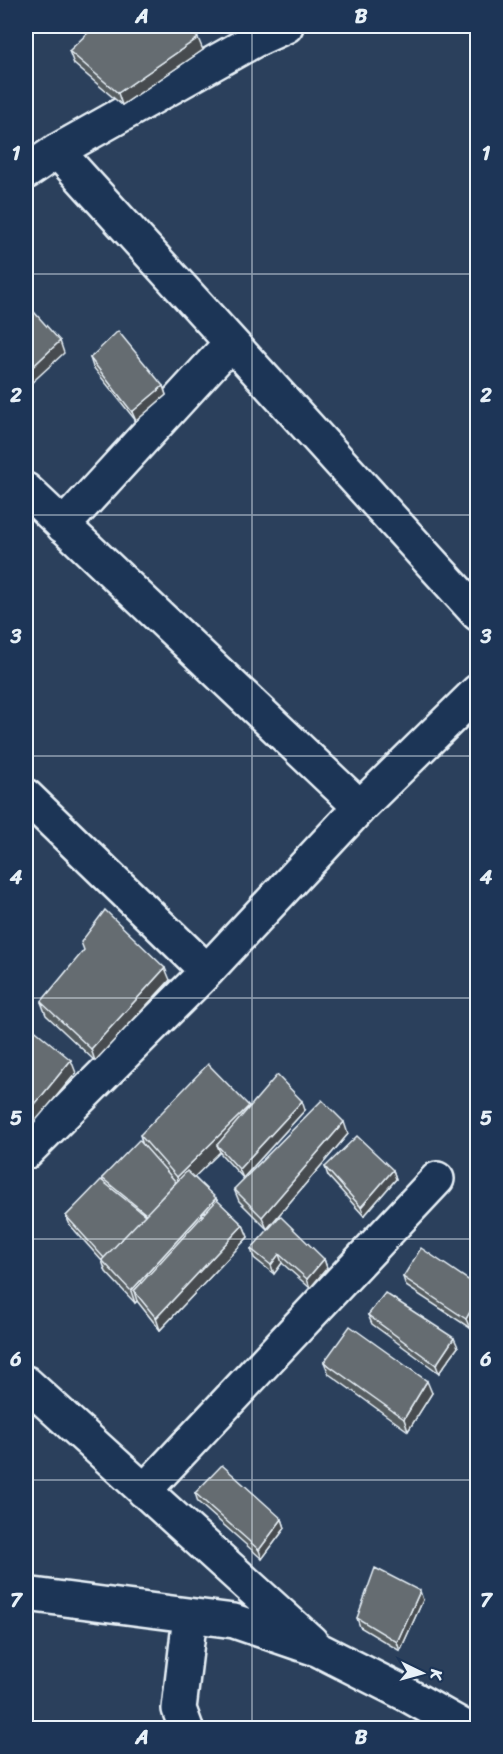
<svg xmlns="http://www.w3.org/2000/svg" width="503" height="1754" font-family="Sriracha,sans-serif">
	<rect width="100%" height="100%" fill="#2b405c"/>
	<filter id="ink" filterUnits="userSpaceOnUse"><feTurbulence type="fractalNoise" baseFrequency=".0167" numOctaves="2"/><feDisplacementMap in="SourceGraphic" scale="12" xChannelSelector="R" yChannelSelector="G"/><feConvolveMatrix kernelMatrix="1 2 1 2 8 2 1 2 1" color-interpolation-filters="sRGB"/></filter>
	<g filter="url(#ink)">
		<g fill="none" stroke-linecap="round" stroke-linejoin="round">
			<defs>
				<path id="minor" d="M57 151 478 614
					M26 172 57 151 253 41 286 26
					M26 490 360 807 207 971 26 1152
					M63 526 231 343
					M26 796 207 971
					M360 807 478 691
					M26 1383 311 1642
					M144 1491 437 1179
					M26 1594 234 1621 319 1650 404 1693 466 1728
					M186 1728 179 1709 190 1616"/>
			</defs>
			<!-- minor casing -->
			<use href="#minor" stroke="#e8f1f8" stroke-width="38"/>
			<!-- minor -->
			<use href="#minor" stroke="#1d3557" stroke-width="33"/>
		</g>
		<!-- wall -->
		<path fill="#575d61" stroke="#e8f1f8" stroke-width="1.5" d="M203 50 122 105 74 64 69 51Z
			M90 358 163 386 166 395 136 421 93 367Z
			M170 980 95 1061 46 1015 41 1002Z
			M250 1107 305 1110 243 1178 221 1154 220 1152 194 1177 217 1201 243 1225 248 1237 160 1330 137 1301 135 1303 106 1272 102 1261 70 1225 66 1216 103 1181 102 1178 143 1146 140 1135Z
			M348 1134 267 1229 239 1201 234 1189Z
			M325 1167 393 1170 396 1179 364 1216 328 1176Z
			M251 1249 324 1259 327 1268 310 1288 282 1263 274 1274 254 1258Z
			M403 1277 477 1286 470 1328 406 1286Z
			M368 1315 458 1347 439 1373 372 1324Z
			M324 1362 432 1393 408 1431 329 1374Z
			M195 1493 282 1519 285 1528 262 1559 198 1502Z
			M423 1600 400 1651 360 1627 357 1618Z"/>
		<!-- shaded-wall -->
		<path fill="#474c4f" stroke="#e8f1f8" stroke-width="1.5" d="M198 38 203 50 122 105 118 93Z
			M60 341 64 353 27 387 26 382V373Z
			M163 386 166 395 136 421 132 412Z
			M165 968 170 980 95 1061 91 1049Z
			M71 1060 76 1073 26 1132V1115Z
			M302 1101 305 1110 243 1178 239 1169Z
			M249 1106 254 1118 217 1145 220 1152 181 1190 177 1177Z
			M344 1122 348 1134 267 1229 262 1217Z
			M393 1170 396 1179 364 1216 361 1207Z
			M216 1198 220 1210 134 1291 137 1301 135 1303 131 1291Z
			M243 1225 248 1237 160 1330 156 1318Z
			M279 1254 282 1263 274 1274 271 1265Z
			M324 1259 327 1268 310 1288 307 1279Z
			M477 1299V1314L470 1328 466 1319Z
			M454 1338 458 1347 439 1373 436 1365Z
			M427 1381 432 1393 408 1431 404 1419Z
			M282 1519 285 1528 262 1559 259 1550Z
			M420 1591 423 1600 400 1651 397 1642Z"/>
		<!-- building -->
		<path fill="#656c71" stroke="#e8f1f8" stroke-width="1.5" d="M95 26H187L198 38 118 93 69 51Z
			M26 303 60 341 26 373Z
			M118 331 163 386 132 412 90 358Z
			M105 910 165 968 91 1049 41 1002 84 950 81 942Z
			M26 1023 71 1060 26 1115Z
			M208 1064 249 1106 177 1177 140 1135Z
			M277 1075 302 1101 239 1169 217 1145Z
			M322 1100 344 1122 262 1217 234 1189Z
			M357 1136 393 1170 361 1207 325 1167Z
			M139 1140 176 1182 146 1214 102 1178Z
			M187 1171 216 1198 131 1291 102 1260Z
			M101 1180 145 1215 104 1258 66 1216Z
			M217 1200 243 1225 156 1318 134 1291Z
			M280 1216 324 1259 307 1279 279 1254 271 1265 251 1249Z
			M421 1248 477 1286V1299L466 1319 403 1277Z
			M385 1293 454 1338 436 1365 368 1315Z
			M350 1326 427 1381 404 1419 324 1362Z
			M222 1465 282 1519 259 1550 195 1493Z
			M375 1568 420 1591 397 1642 357 1618Z"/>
	</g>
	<!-- grid -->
	<path fill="none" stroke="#e8f1f8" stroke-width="1.5" stroke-opacity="0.55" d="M252 26V1728M26 274H478M26 515H478M26 756H478M26 998H478M26 1239H478M26 1480H478"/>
	<!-- margin -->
	<rect width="503" height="1754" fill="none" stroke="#1d3557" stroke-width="66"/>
	<!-- north arrow -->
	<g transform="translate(422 1673) rotate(95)" stroke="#1d3557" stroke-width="4.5" paint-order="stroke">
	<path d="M0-4.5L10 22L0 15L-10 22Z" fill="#e8f1f8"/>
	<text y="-9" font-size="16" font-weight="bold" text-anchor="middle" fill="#e8f1f8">K</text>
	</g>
	<rect x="33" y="33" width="437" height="1688" fill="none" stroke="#e8f1f8" stroke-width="2"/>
	<g font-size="20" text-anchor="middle" font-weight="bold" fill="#e8f1f8">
		<text x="142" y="23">A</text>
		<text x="361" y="23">B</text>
		<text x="16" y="160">1</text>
		<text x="486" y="160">1</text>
		<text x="16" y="402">2</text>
		<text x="486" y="402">2</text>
		<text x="16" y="643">3</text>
		<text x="486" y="643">3</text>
		<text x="16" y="884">4</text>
		<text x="486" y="884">4</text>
		<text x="16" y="1125">5</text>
		<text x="486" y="1125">5</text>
		<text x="16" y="1366">6</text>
		<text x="486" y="1366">6</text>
		<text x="16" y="1607">7</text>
		<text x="486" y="1607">7</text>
		<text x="142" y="1744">A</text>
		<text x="361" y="1744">B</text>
	</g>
</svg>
